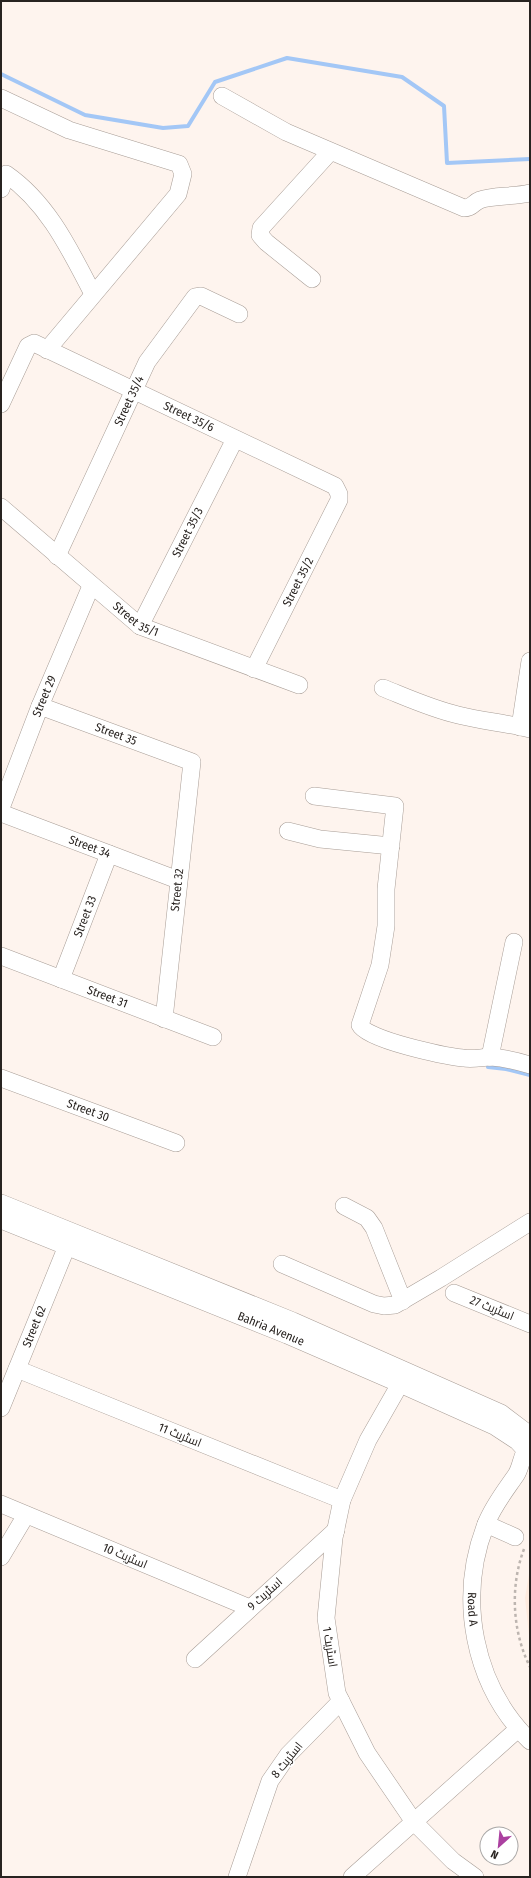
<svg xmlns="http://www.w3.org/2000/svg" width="531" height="1878" font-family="'Fira Sans Condensed',Cairo,sans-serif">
	<rect width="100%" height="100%" fill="#fef4ee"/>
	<!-- built -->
	<path fill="#feebdf" d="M530 1568V1645L525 1598Z"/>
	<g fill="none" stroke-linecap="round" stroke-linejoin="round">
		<!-- stream -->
		<path stroke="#a3c7f6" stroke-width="4" d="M1 74 85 115 163 128 188 126 215 82 287 58 402 77 444 106 447 163 530 159
			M488 1067 506 1069 530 1075"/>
		<defs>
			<g id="minor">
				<path d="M222 96 286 132 464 208C473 208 472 203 480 200 492 195 515 197 530 193"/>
				<path d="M1 98 69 130 179 164 183 174 178 194 47 350"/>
				<path d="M1 189 6 174C48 203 70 250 93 294"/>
				<path d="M312 279 266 242 260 235 261 228 330 152"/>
				<path id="s1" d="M1 404 28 346 34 343 335 486 339 494V500L254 669"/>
				<path id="s2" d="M1 507 140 626 299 685"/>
				<path id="s3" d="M57 556 147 362 195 297 201 296 239 314"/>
				<path id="s4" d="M140 626 235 439"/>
				<path d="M383 688C408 698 432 709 458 715 482 721 506 723 530 729"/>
				<path id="s5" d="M40 706 192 762 164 1019"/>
				<path d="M520 727 530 661"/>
				<path d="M314 796 395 806 386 889V926L380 965 360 1025C367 1040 445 1056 463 1058 473 1060 482 1057 491 1057 505 1058 517 1061 530 1065"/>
				<path id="s6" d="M1 808 40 706 91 586"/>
				<path id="s7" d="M1 813 178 880"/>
				<path d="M288 831 320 839 391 846"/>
				<path id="s8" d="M1 956 213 1037"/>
				<path id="s9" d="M61 979 109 854"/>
				<path d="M490 1057 514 942"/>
				<path id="s10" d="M1 1078 176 1143"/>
				<path d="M1 1203 293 1321 501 1413 530 1435"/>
				<path d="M344 1206 367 1218 374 1228 403 1301"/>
				<path id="s11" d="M1 1220 287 1335 400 1384 494 1426 517 1441 530 1455"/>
				<path d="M282 1264 374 1304 384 1306 395 1305 441 1278 530 1222"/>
				<path d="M454 1293 530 1324"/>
				<path d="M17 1369 342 1500"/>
				<path d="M400 1384 368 1440 342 1500 334 1538 326 1618 337 1693 367 1753 414 1822 453 1861 475 1877"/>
				<path id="s12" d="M1 1408 67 1246"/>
				<path id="s13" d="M530 1446C521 1453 522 1466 516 1475 505 1491 493 1506 486 1524 457 1598 473 1685 530 1741"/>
				<path d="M1 1504 250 1608"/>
				<path d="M486 1524 515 1537"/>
				<path d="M1 1557 26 1515"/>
				<path d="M195 1659 336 1530"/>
				<path d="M237 1877 270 1781 288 1755 341 1701"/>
				<path d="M352 1877 518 1729"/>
			</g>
		</defs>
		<!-- minor casing -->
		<use href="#minor" stroke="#a89d96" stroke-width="18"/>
		<!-- path -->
		<path stroke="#bdb5b0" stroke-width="2.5" stroke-dasharray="3 3" stroke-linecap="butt" d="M524 1549C510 1586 512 1631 530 1667"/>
		<!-- minor -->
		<use href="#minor" stroke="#fff" stroke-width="17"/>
	</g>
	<g text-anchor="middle" stroke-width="3.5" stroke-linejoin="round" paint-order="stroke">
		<!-- street labels -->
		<g font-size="12" fill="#282320" stroke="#fff">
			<text dy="4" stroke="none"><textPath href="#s3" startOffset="171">Street 35/4</textPath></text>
			<text dy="4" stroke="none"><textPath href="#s1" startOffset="242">Street 35/6</textPath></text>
			<text dy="4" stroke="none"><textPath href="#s4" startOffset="105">Street 35/3</textPath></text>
			<text transform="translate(298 582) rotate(-63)" y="4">Street 35/2</text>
			<text dy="4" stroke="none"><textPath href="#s2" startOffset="176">Street 35/1</textPath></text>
			<text dy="4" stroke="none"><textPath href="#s6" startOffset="120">Street 29</textPath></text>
			<text dy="4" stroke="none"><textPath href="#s5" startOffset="81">Street 35</textPath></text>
			<text dy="4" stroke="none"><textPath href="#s7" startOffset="95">Street 34</textPath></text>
			<text transform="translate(177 890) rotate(-84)" y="4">Street 32</text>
			<text dy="4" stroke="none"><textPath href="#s9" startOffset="67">Street 33</textPath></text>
			<text dy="4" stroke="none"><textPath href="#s8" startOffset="114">Street 31</textPath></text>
			<text dy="4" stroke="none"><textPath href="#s10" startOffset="93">Street 30</textPath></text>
			<text transform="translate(492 1308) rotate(22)" y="4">اسٹریٹ 27</text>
			<text dy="4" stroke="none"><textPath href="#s12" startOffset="88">Street 62</textPath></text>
			<text dy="4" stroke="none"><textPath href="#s11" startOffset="291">Bahria Avenue</textPath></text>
			<text transform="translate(180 1435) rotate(22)" y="4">اسٹریٹ 11</text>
			<text transform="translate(125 1556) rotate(23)" y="4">اسٹریٹ 10</text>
			<text transform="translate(265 1594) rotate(-42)" y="4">اسٹریٹ 9</text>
			<text dy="4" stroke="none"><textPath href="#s13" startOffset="177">Road A</textPath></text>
			<text transform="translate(330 1647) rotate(81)" y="4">اسٹریٹ 1</text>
			<text transform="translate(287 1760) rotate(-51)" y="4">اسٹریٹ 8</text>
		</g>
	</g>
	<!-- border -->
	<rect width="531" height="1878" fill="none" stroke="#282320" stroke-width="4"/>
	<!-- north arrow -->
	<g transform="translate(499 1846) rotate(207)"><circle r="19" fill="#ffffff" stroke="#a9a7a6"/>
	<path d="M0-3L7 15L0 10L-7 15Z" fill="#ab40a0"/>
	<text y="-6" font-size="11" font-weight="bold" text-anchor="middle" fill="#282320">N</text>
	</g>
</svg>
